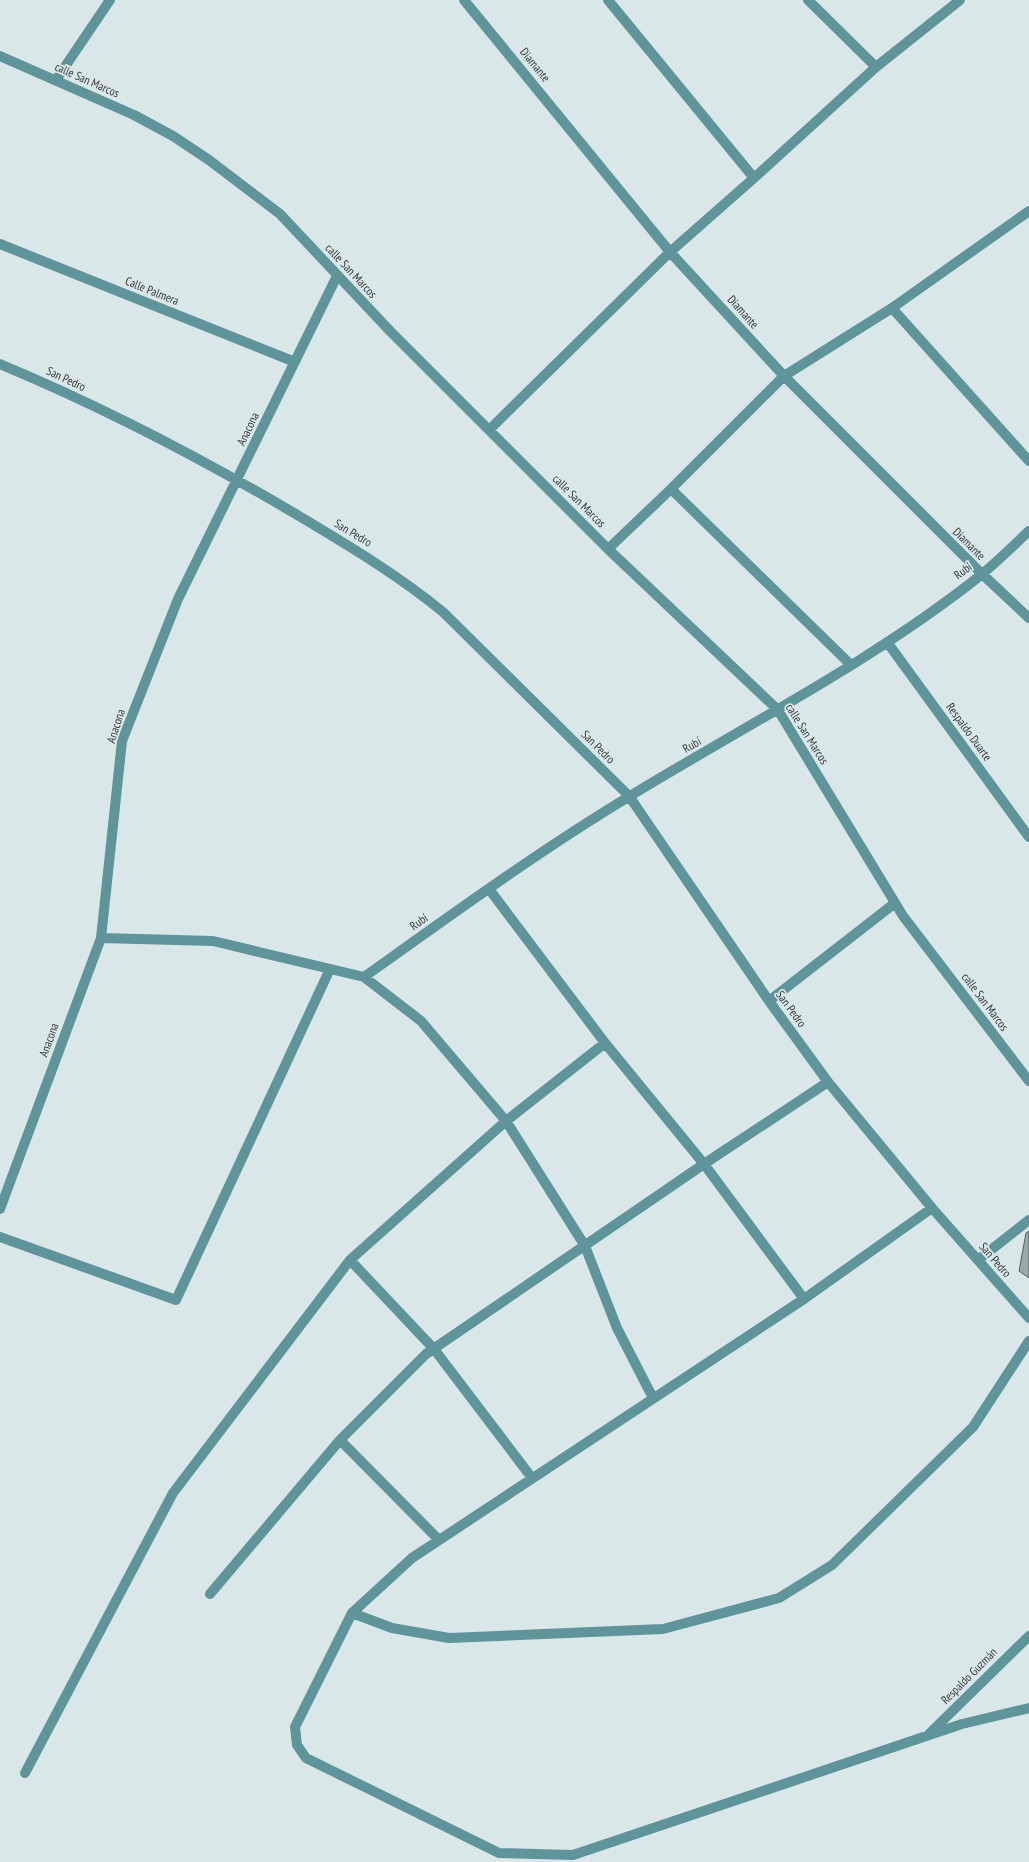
<svg xmlns="http://www.w3.org/2000/svg" width="1029" height="1862" font-family="'PT Sans Narrow',sans-serif">
	<rect width="100%" height="100%" fill="#dae7e8"/>
	<!-- building -->
	<path fill="#9aa7a8" stroke="#566263" d="M1029 1231V1278L1019 1271 1026 1233Z"/>
	<g fill="none" stroke-linecap="round" stroke-linejoin="round">
		<!-- minor -->
		<path stroke="#5f949a" stroke-width="10" d="M464 0 670 252 784 376 982 574 1029 618
			M608 0 754 178
			M808 0 876 67
			M0 56 134 115 173 136 209 160 280 214 390 331 608 549 778 710 903 916 1029 1081
			M56 80 110 0
			M0 244 295 362
			M892 308 1029 461
			M0 364C103 407 203 459 299 516 349 546 398 575 443 612L629 796 769 1001 828 1082 932 1208 1029 1318
			M490 429 670 252 754 178 876 67 960 0
			M671 489 851 665
			M608 549 671 489 784 376 892 308 1029 211
			M887 642 1029 837
			M489 889 605 1043 704 1164 804 1299
			M101 938 213 941 364 977 421 1021 506 1121 585 1246 617 1328 653 1398
			M364 977C451 915 539 851 630 796 748 724 873 661 981 575 998 561 1013 546 1029 531
			M769 1001 895 903
			M932 1208 804 1299 412 1558 352 1613 295 1727 297 1745 306 1758 499 1853 573 1855 962 1724 1029 1708
			M0 1209 101 938 122 741 178 599 337 276
			M0 1237 176 1300 330 969
			M350 1260 434 1349 532 1478
			M978 1260 1029 1220
			M340 1440 439 1540
			M210 1594 340 1440 426 1354 704 1164 828 1082
			M352 1613 392 1628 449 1638 663 1629 779 1598 832 1565 973 1427 1029 1341
			M929 1734 1029 1636
			M25 1773 173 1493 350 1260 506 1121 605 1043"/>
	</g>
	<g text-anchor="middle" stroke-width="3.5" stroke-linejoin="round" paint-order="stroke">
		<!-- street labels -->
		<g font-size="12" fill="#373c3d" stroke="#dae7e8">
			<text transform="translate(535 65) rotate(51)" y="4">Diamante</text>
			<text transform="translate(87 80) rotate(24)" y="4">calle San Marcos</text>
			<text transform="translate(351 271) rotate(47)" y="4">calle San Marcos</text>
			<text transform="translate(152 291) rotate(22)" y="4">Calle Palmera</text>
			<text transform="translate(743 312) rotate(48)" y="4">Diamante</text>
			<text transform="translate(66 379) rotate(25)" y="4">San Pedro</text>
			<text transform="translate(248 429) rotate(-64)" y="4">Anacona</text>
			<text transform="translate(579 501) rotate(45)" y="4">calle San Marcos</text>
			<text transform="translate(353 533) rotate(31)" y="4">San Pedro</text>
			<text transform="translate(969 544) rotate(45)" y="4">Diamante</text>
			<text transform="translate(963 571) rotate(-36)" y="4">Rubí</text>
			<text transform="translate(116 726) rotate(-72)" y="4">Anacona</text>
			<text transform="translate(969 732) rotate(54)" y="4">Respaldo Duarte</text>
			<text transform="translate(807 734) rotate(58)" y="4">calle San Marcos</text>
			<text transform="translate(692 745) rotate(-30)" y="4">Rubí</text>
			<text transform="translate(598 747) rotate(45)" y="4">San Pedro</text>
			<text transform="translate(419 922) rotate(-35)" y="4">Rubí</text>
			<text transform="translate(985 1002) rotate(53)" y="4">calle San Marcos</text>
			<text transform="translate(791 1009) rotate(54)" y="4">San Pedro</text>
			<text transform="translate(49 1040) rotate(-70)" y="4">Anacona</text>
			<text transform="translate(995 1260) rotate(49)" y="4">San Pedro</text>
			<text transform="translate(969 1676) rotate(-45)" y="4">Respaldo Guzmán</text>
		</g>
	</g>
</svg>
